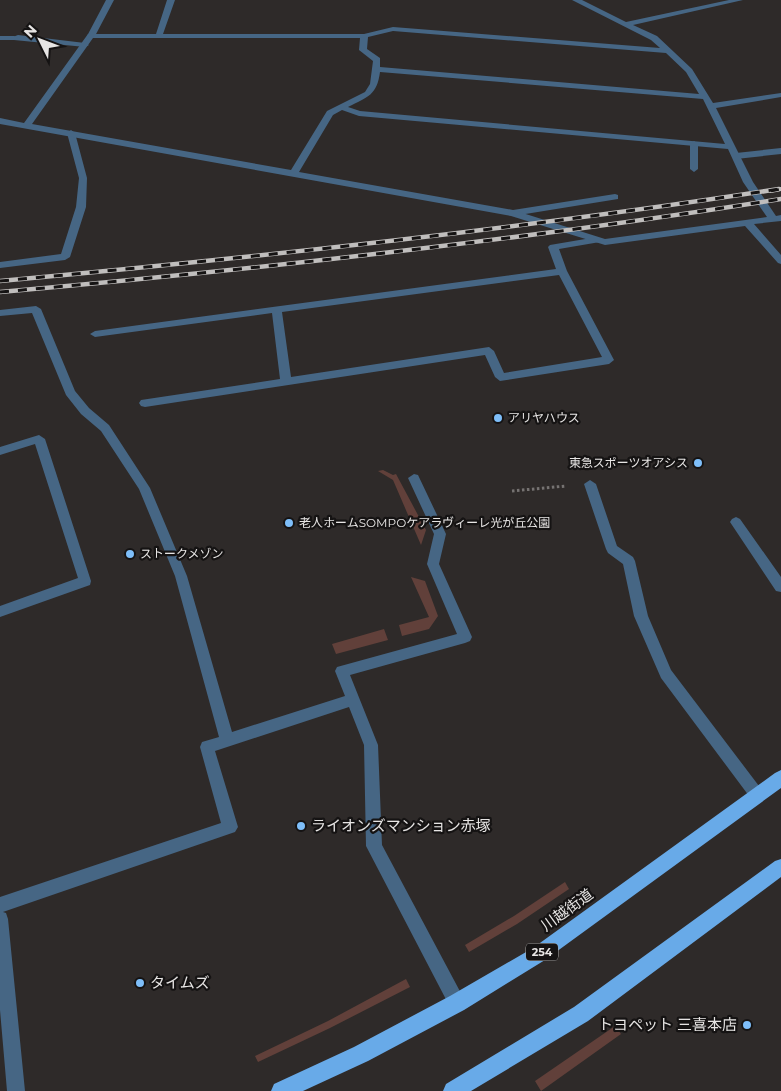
<svg xmlns="http://www.w3.org/2000/svg" width="781" height="1091" font-family="Montserrat,'Noto Sans JP',sans-serif">
	<rect width="100%" height="100%" fill="#2e2a29"/>
	<!-- green -->
	<path fill="#61403a" d="M383 470 393 475 396 474 426 530 421 545 393 480 378 471Z
		M411 577 425 581 438 616 429 629 402 636 399 625 429 617Z
		M384 629 388 640 336 654 332 644Z
		M565 882 569 889 517 924 469 952 465 945 514 916Z
		M406 979 410 987 330 1028 258 1062 255 1056 328 1021Z
		M615 1026 621 1034 541 1091 535 1081Z"/>
	<g fill="none" stroke-linecap="round" stroke-linejoin="round">
		<!-- path -->
		<path stroke="#767372" stroke-width="3" stroke-dasharray="2.5 2.5" stroke-linecap="butt" d="M512 491 566 486"/>
		<!-- service -->
		<path fill="#466684" fill-rule="evenodd" d="M106 0H114L95 36 88 38 87 36Z
			M18 35 85 43 89 45 85 47 14 40 10 38Z
			M71 130 75 133 87 178 86 207 70 257 65 260 0 268V262L61 254 76 207 79 178 67 133Z
			M694 141 698 144V169L694 172 690 169V144Z
			M781 148V154L736 159 732 156 736 153Z
			M615 194 618 195V199L513 216 508 213 513 210Z
			M597 237 602 240 600 242 559 249 567 271 614 360 609 364 500 381 495 377 485 355 145 407 141 406 139 403 141 400 280 379 272 313 95 337 90 334 95 331 556 269 548 247 550 245ZM559 275 602 357 504 373 494 351 489 347 291 377 282 312Z
			M36 306 41 309 75 391 89 408 109 425 150 488 187 576 232 732 345 696 335 671 337 667 457 634 427 564 434 534 408 478 414 474 418 475 446 534 439 564 472 637 470 641 465 643 350 675 378 745 382 845 463 997 465 1003 463 1009 457 1011 451 1009 366 846 364 745 349 707 215 751 238 827 235 832 0 913V897L221 823 200 747 202 742 219 737 175 576 139 489 101 431 81 414 66 395 32 313 0 316V310Z
			M39 435 45 439 91 581 90 585 0 617V606L78 578 35 444 0 455V447Z
			M590 480 596 484 617 546 633 557 635 561 648 616 671 670 762 790 764 795 762 800 757 802 752 800 661 678 634 616 623 564 608 553 606 549 584 484Z
			M736 517 740 519 781 577V592L776 591 730 522 732 519Z"/>
		<!-- minor -->
		<path fill="#466684" fill-rule="evenodd" d="M167 0H175L163 34H364L393 27 660 48 651 40 572 0H582L626 22 729 0H743L633 25 657 36 692 69 713 103 781 93V97L716 108 753 182 776 216 781 215V221L754 224 781 255V264L778 263 745 226 605 245 511 216 0 124V118L24 123 88 34H156ZM393 31 666 53 686 72 699 94 380 67V58L367 49 368 37ZM93 38H360L359 50 373 61 370 84 365 92 327 111 291 170 32 124ZM380 72 703 99 725 144 360 111 348 107C368 97 377 95 380 72ZM342 110 359 116 728 149 743 182 767 217 605 239 513 210 299 172 333 115Z
			M0 36H14L18 38 14 40H0Z
			M0 911 6 913 8 919 25 1091H7L0 1010Z"/>
		<!-- trunk -->
		<path fill="#68aae8" fill-rule="evenodd" d="M781 770V788L545 960 464 1010 368 1061 303 1091H271L274 1084 354 1047 450 996 533 948 775 773Z
			M781 859V877L588 1021 471 1091H443L446 1084 574 1007 775 861Z"/>
		<defs>
			<path id="rail-far1" d="M771 191 781 189"/>
			<path id="rail" d="M0 281C261 257 521 229 779 189
				M0 292C261 269 522 240 781 199"/>
		</defs>
		<!-- rail-far1 casing -->
		<use href="#rail-far1" stroke="#c0bebd" stroke-width="4"/>
		<!-- rail casing -->
		<use href="#rail" stroke="#c0bebd" stroke-width="4.5"/>
		<!-- rail-far1 -->
		<use href="#rail-far1" stroke="#151313" stroke-width="2.5" stroke-dasharray="8" stroke-linecap="butt"/>
		<!-- rail -->
		<use href="#rail" stroke="#151313" stroke-width="3" stroke-dasharray="9" stroke-linecap="butt"/>
	</g>
	<!-- markers -->
	<g fill="#7ebef9" stroke="#151313" stroke-width="2">
		<circle cx="498" cy="418" r="5"/>
		<circle cx="698" cy="463" r="5"/>
		<circle cx="289" cy="523" r="5"/>
		<circle cx="130" cy="554" r="5"/>
		<circle cx="301" cy="826" r="5"/>
		<circle cx="140" cy="983" r="5"/>
		<circle cx="747" cy="1025" r="5"/>
	</g>
	<g text-anchor="middle" stroke-width="4.5" stroke-linejoin="round" paint-order="stroke">
		<!-- shield labels -->
		<rect fill="#151313" stroke="#a8a6a5" stroke-width="1" x="526" y="943.5" width="32" height="17" rx="4"/>
		<g font-size="11" font-weight="bold" fill="#e7e5e4">
			<text x="542" y="956">254</text>
		</g>
		<!-- poi labels -->
		<g font-size="12" fill="#e7e5e4" stroke="#151313" text-anchor="start">
			<text x="508" y="422">アリヤハウス</text>
			<text x="688" y="467" text-anchor="end">東急スポーツオアシス</text>
			<text x="299" y="527">老人ホームSOMPOケアラヴィーレ光が丘公園</text>
			<text x="140" y="558">ストークメゾン</text>
		</g>
		<!-- near-poi labels -->
		<g font-size="15" fill="#e7e5e4" stroke="#151313" text-anchor="start">
			<text x="311" y="831">ライオンズマンション赤塚</text>
			<text x="150" y="988">タイムズ</text>
			<text x="737" y="1030" text-anchor="end">トヨペット 三喜本店</text>
		</g>
		<!-- near-street labels -->
		<g font-size="15" fill="#e7e5e4" stroke="#151313">
			<text transform="translate(567 910) rotate(-36)" y="5">川越街道</text>
		</g>
	</g>
	<!-- north arrow -->
	<g transform="translate(40 40) rotate(312)" stroke="#151313" stroke-width="4" paint-order="stroke">
	<path d="M0-4L9 19L0 12L-9 19Z" fill="#e7e5e4"/>
	<text y="-8" font-size="14" font-weight="bold" text-anchor="middle" fill="#e7e5e4">N</text>
	</g>
</svg>
